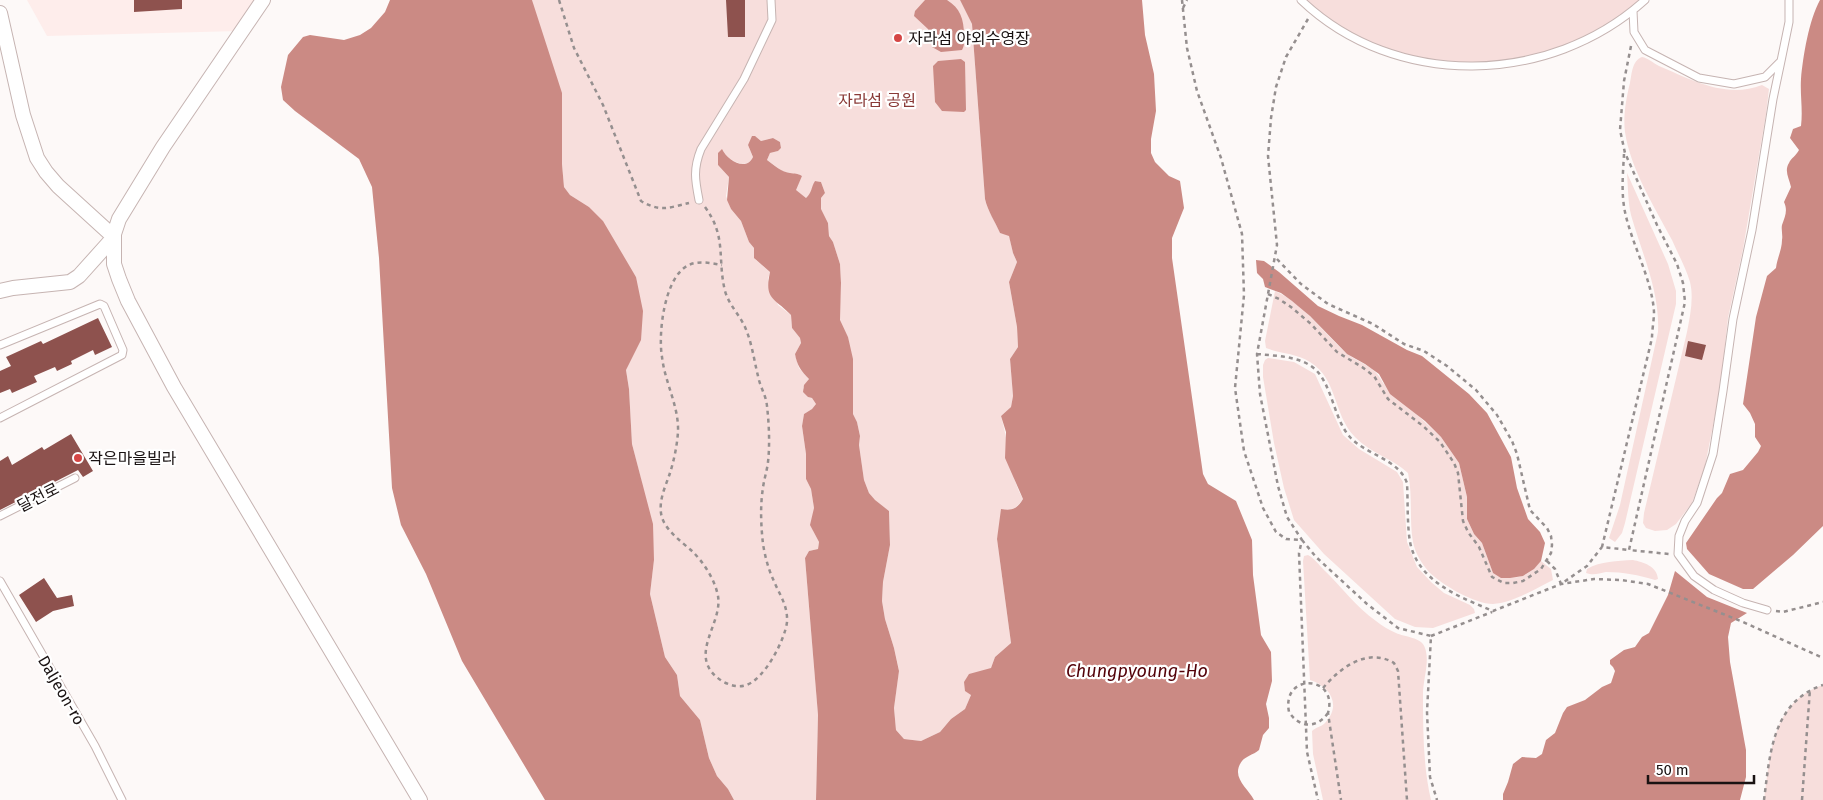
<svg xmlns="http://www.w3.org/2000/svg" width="1823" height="800" font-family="'Fira Sans','Noto Sans KR',sans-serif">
	<rect width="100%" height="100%" fill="#fdf9f8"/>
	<!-- built -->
	<path fill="#feedeb" d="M27 0H255L239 31 47 36Z"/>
	<!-- green -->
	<path fill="#f7dedc" d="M532 0H960L972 24 985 199C988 212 995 220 1000 233L1009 235 1013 253 1017 262 1009 282 1017 327 1018 347 1010 359 1013 396 1011 407 1001 416C1009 443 1009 475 1023 499 1019 505 1017 506 1012 510 1003 517 1000 529 997 539L1011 643 995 657 991 668 971 695 965 709 951 719 940 732 921 741 904 739 896 730 894 708 899 670 894 648 885 619 882 601 883 582 890 545 889 511 875 501 869 493 864 480 859 445 860 436 857 422 853 414 852 375 848 337 839 320 841 283 840 264 833 242 829 236 828 223 821 210V198L825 193 821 182 815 181 810 194 806 198 795 190 802 176 782 171 767 160 770 153 778 151 781 148 780 142 773 138 761 141 756 137 748 145 753 157C747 170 732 162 725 154L718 153V165L729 177 726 196 731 209 741 221 749 242 754 248V256L756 260 770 272 768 279 778 305 791 315 792 328 800 338 801 343 795 354 799 368 809 379 803 388 808 397 812 398 816 404 812 409 804 414 802 426 806 454V479L811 489 814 508 813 530 819 542 818 549 809 551 805 558 818 715 816 800H734L728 789 717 776 709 758 700 720 680 696 677 675 665 657 650 594 654 560 641 479 632 444 629 389 626 370 636 277 589 207 570 195 564 187 562 164Z
		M1301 0H1645L1579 44 1491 67 1395 55 1352 37Z
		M1642 57C1648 58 1653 63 1659 66 1692 80 1726 99 1762 85L1769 89 1766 114 1743 249 1728 318 1720 390 1705 466 1692 503 1676 524 1667 530 1655 531 1646 528 1643 523 1644 513 1687 332C1690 316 1694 298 1690 282 1686 268 1678 254 1672 240 1655 208 1630 168 1625 132 1623 117 1626 98 1630 83 1632 73 1632 61 1642 57Z
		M1627 173 1668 264 1676 291V304L1625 523 1622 533 1615 542 1609 538 1620 505 1658 332C1660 291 1642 254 1631 215 1628 202 1628 187 1627 173Z
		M1275 291C1303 303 1322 331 1345 352 1359 364 1374 364 1383 383L1441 437 1459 463 1467 497V519L1474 534 1482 543 1493 573C1516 580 1524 580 1541 561L1551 569 1553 580C1537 588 1512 603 1493 604 1475 604 1442 585 1429 572 1422 564 1415 553 1413 542 1409 520 1413 496 1408 473 1392 458 1370 453 1355 437 1333 415 1338 379 1310 362 1296 353 1281 354 1266 348L1265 341Z
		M1268 358 1294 362 1315 374 1343 435 1359 449 1397 472 1403 482 1407 542 1417 567 1431 582 1444 593 1470 605 1474 609 1475 613 1433 628 1415 627 1395 619 1324 554 1294 520 1284 488 1274 443 1263 377V365L1265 360Z
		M1308 555C1314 558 1319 565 1324 570 1342 587 1356 607 1376 621 1382 626 1389 630 1396 633 1404 637 1422 637 1425 648 1430 662 1423 679 1423 694 1423 729 1423 766 1431 800H1323L1313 754 1312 731C1316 727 1321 727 1325 723 1342 705 1330 686 1310 680L1303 561 1304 556Z
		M1633 560C1643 562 1657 566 1658 579L1655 580C1639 575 1623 572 1606 572 1599 573 1594 576 1586 573L1587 569C1601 561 1617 561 1633 560Z
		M1823 685V800H1764C1770 754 1772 702 1823 685Z"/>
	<!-- water -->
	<path fill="#cb8a84" d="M390 0H532L562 93V164L564 187 570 195 589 207 603 221 636 277 643 311 641 340 626 370 629 389 632 444 653 524 654 560 650 594 665 657 677 675 680 696 700 720 709 758 717 776 728 789 734 800H545L462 661 426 574 401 525 392 488 379 258 372 187 359 159 295 111 283 100 281 87 288 55 303 37 310 35 344 40 360 35 371 28 385 12Z
		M925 0H947C960 8 964 19 964 35 964 40 965 45 962 50L941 52 932 47 928 29 914 16 915 11Z
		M960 0H1142L1145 35 1154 74 1156 111 1151 139V153L1155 162 1169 176 1180 181 1184 208 1172 238V258L1203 474 1208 484 1236 501 1252 540 1253 575 1261 635 1271 652 1272 681 1266 704 1269 718V728L1263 735 1259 750C1253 755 1246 756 1242 761 1230 777 1248 788 1254 800H816L818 715 805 558 809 551 818 549 819 542 810 525 814 508 811 489 806 479V454L802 426 804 414 812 409 816 404 812 398 808 397 803 392 804 385 809 379C801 371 797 365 795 354L801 343 800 338 792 328 791 315C774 297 764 300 770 272L754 258V248L749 242 741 221 731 209 727 200 729 177 718 165V153L722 149C727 160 746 172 753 157L748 145 752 136H755L761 141 773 138 780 142 781 148 778 151 770 153 767 160C774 165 781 172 790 173 795 174 797 173 802 176L796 190 806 198C812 193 811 187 815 181L821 182 825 193 821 198V209L828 223 829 236 833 242 840 264 841 283 840 320 848 337 853 359V414L857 422 860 436 859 445 864 480 869 493 875 500 889 511 890 545 883 582 882 601 885 619 894 648 899 671 894 708 896 730 904 739 921 741 940 732 951 719 965 709 971 695 965 691 964 682 969 674 991 668 995 657 1011 643 997 539 1001 509C1012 511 1017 509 1023 499L1005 458 1006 432 1001 416 1011 407 1013 396 1010 359 1018 347 1017 327 1009 282 1017 262 1013 253 1009 236 1000 233C995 221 988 212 985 199L972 24Z
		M1820 0H1823V526L1793 555 1753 589H1743L1709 574 1687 549 1686 543 1717 498 1722 493 1730 474 1743 470 1758 452 1761 446 1755 437V424L1750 413 1743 404 1756 317 1767 276 1776 268C1777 259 1782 249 1782 240 1783 235 1781 230 1782 225 1785 216 1788 211 1784 202L1791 187C1789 178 1784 171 1789 163 1791 158 1796 156 1799 150L1790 138 1793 129 1801 126C1803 110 1800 95 1801 79 1803 56 1809 20 1820 0Z
		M961 59 965 62 966 110 964 112 942 111 935 102 933 66 938 61Z
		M1256 260 1264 261 1279 272 1318 306 1339 316 1362 325 1407 350 1422 356 1469 394 1487 413 1511 457 1517 488 1528 519 1540 532 1545 543 1541 561 1534 569 1523 576 1510 578H1501L1493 573 1482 543 1474 534 1467 519V497L1459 463 1441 437 1425 421 1390 394 1379 374 1365 364 1347 354 1310 316 1292 301 1281 293 1265 287 1263 279 1257 273Z
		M1675 571 1707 597 1747 613 1731 623 1728 637 1730 662 1746 750V777L1740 800H1503V794L1508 782 1513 764 1522 757 1536 758 1542 754 1546 740 1555 733 1563 713 1567 707 1585 700 1602 687 1611 683 1615 671 1613 667 1610 664V660L1624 650 1635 647 1642 637 1649 633 1668 595Z"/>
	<!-- building -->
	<path fill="#8e524e" d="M134 0H182V9L134 12Z
		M726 0H745V37H728Z
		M98 318 112 347 95 355 93 350 71 361 72 364 57 371 55 367 34 376 37 382 12 393 10 389 0 393V371L11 366 6 357 41 341 43 344Z
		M1688 341 1706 345 1702 360 1685 356Z
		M71 434 93 471 83 477 78 470 0 510V461L8 456 12 465 42 447 44 450Z
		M44 578 57 598 72 595 74 606 53 611 36 622 19 595Z"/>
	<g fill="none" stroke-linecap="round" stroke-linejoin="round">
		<defs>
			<path id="lane" d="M1301 0C1395 90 1550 86 1645 0
				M1633 11 1634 32 1645 50 1699 78 1734 84 1765 77 1781 61 1789 22V0
				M699 200C695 180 693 169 701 149L744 79 772 20 771 0
				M0 345 100 304 104 306 123 350 122 355 0 418
				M0 516 75 478
				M0 581 95 746 122 800
				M1767 610 1743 603 1714 590 1694 576 1678 554 1679 536 1685 521 1697 503 1713 454 1723 391 1733 319 1752 230 1773 99 1781 61"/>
			<path id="street" d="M263 0 163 147 119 219 114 234V264L119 279 128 301 174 387 420 800
				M0 13 23 115 37 158 46 172 58 186 114 237 79 276 70 282 13 288 0 291"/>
		</defs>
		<!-- lane casing -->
		<use href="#lane" stroke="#c6b4b2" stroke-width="9"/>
		<!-- street casing -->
		<use href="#street" stroke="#c6b4b2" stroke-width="16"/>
		<!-- path -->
		<path stroke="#958f8f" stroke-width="2.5" stroke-dasharray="4 4" stroke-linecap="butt" d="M559 0 574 48 603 105 641 201C660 212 668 208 689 203
			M1182 0 1187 48 1197 91 1221 158 1242 234 1244 295 1235 388 1244 451 1263 508 1276 532 1286 539 1302 540 1316 557 1367 604 1398 628 1431 636 1427 712 1430 777 1437 800
			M1183 8 1187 0
			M1308 19 1286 57 1276 87 1271 118 1268 156 1277 245 1257 354 1260 394 1278 486 1287 517 1302 540 1299 553 1307 752 1318 800
			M1631 46 1624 81 1620 130 1625 153 1657 225 1677 264 1683 283 1685 302 1629 550 1669 554
			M1624 154C1623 173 1621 193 1625 212 1632 245 1652 279 1654 312 1654 320 1652 330 1652 338L1602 547 1629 550
			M705 207C727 237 717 258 725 291 729 305 739 314 745 327 752 343 754 360 758 376 760 387 766 395 767 406 769 424 770 444 768 462 767 471 764 479 763 488 760 506 761 526 763 544 765 556 768 568 773 579 779 594 788 605 787 622 785 640 764 680 746 685 738 688 729 685 722 681 685 657 723 625 718 596 715 580 704 563 693 552 681 541 663 529 661 513 659 499 666 485 670 473 674 460 677 446 678 432 679 406 665 383 662 357 658 334 664 279 687 266 697 260 710 263 722 265
			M1268 294 1279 299 1291 307 1311 324 1337 352 1362 367 1374 376 1388 399 1423 426 1440 442 1454 463 1458 473 1463 521 1468 532 1479 547 1492 577 1504 583H1513L1523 581 1541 569 1551 553 1552 545 1551 536 1547 528 1530 510 1517 454 1512 441 1497 415 1476 390 1447 366 1424 351 1404 344 1373 324 1328 304 1301 284 1275 257
			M1257 354C1277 356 1301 356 1316 370 1332 386 1334 418 1349 436 1365 455 1398 458 1407 483 1408 501 1407 524 1410 542 1418 582 1460 597 1493 611L1561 584 1594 579 1621 580 1648 584 1743 622 1823 658
			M1547 561 1555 569 1561 584 1587 566 1602 547
			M1776 611 1783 612 1823 602
			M1431 636 1492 612
			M1323 688C1340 668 1367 647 1394 663L1398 671 1407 800
			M1328 713C1317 729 1299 728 1289 712 1281 672 1339 675 1328 713L1341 800
			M1764 800C1770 754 1772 702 1823 685
			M1802 800 1810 689"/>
		<!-- lane -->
		<use href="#lane" stroke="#fff" stroke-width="7"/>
		<!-- street -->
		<use href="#street" stroke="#fff" stroke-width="14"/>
	</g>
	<!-- markers -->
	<g fill="#d54645" stroke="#fff" stroke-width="2">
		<circle cx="898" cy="38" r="5"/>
		<circle cx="78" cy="458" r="5"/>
	</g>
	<g text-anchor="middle" stroke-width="4.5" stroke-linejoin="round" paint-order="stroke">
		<!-- poi labels -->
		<g font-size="16" fill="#191212" stroke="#fff" text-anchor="start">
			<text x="908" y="44">자라섬 야외수영장</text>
			<text x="88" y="464">작은마을빌라</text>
		</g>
		<!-- park labels -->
		<g font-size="16" fill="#893936" stroke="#fff">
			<text x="877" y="106">자라섬 공원</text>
		</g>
		<!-- street labels -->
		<g font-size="16" fill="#191212" stroke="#fff">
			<text transform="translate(38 497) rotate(-27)" y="6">달전로</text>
			<text transform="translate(62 690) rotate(60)" y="6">Daljeon-ro</text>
		</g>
		<!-- water labels -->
		<g font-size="18" font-style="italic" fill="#530209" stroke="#fff">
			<text x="1137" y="677">Chungpyoung-Ho</text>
		</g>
	</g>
	<!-- scale -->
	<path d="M1648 775v8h106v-8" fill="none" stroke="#191212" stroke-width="2.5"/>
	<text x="1656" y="775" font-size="15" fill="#191212" stroke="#ffffff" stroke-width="4" paint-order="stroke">50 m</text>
</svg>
